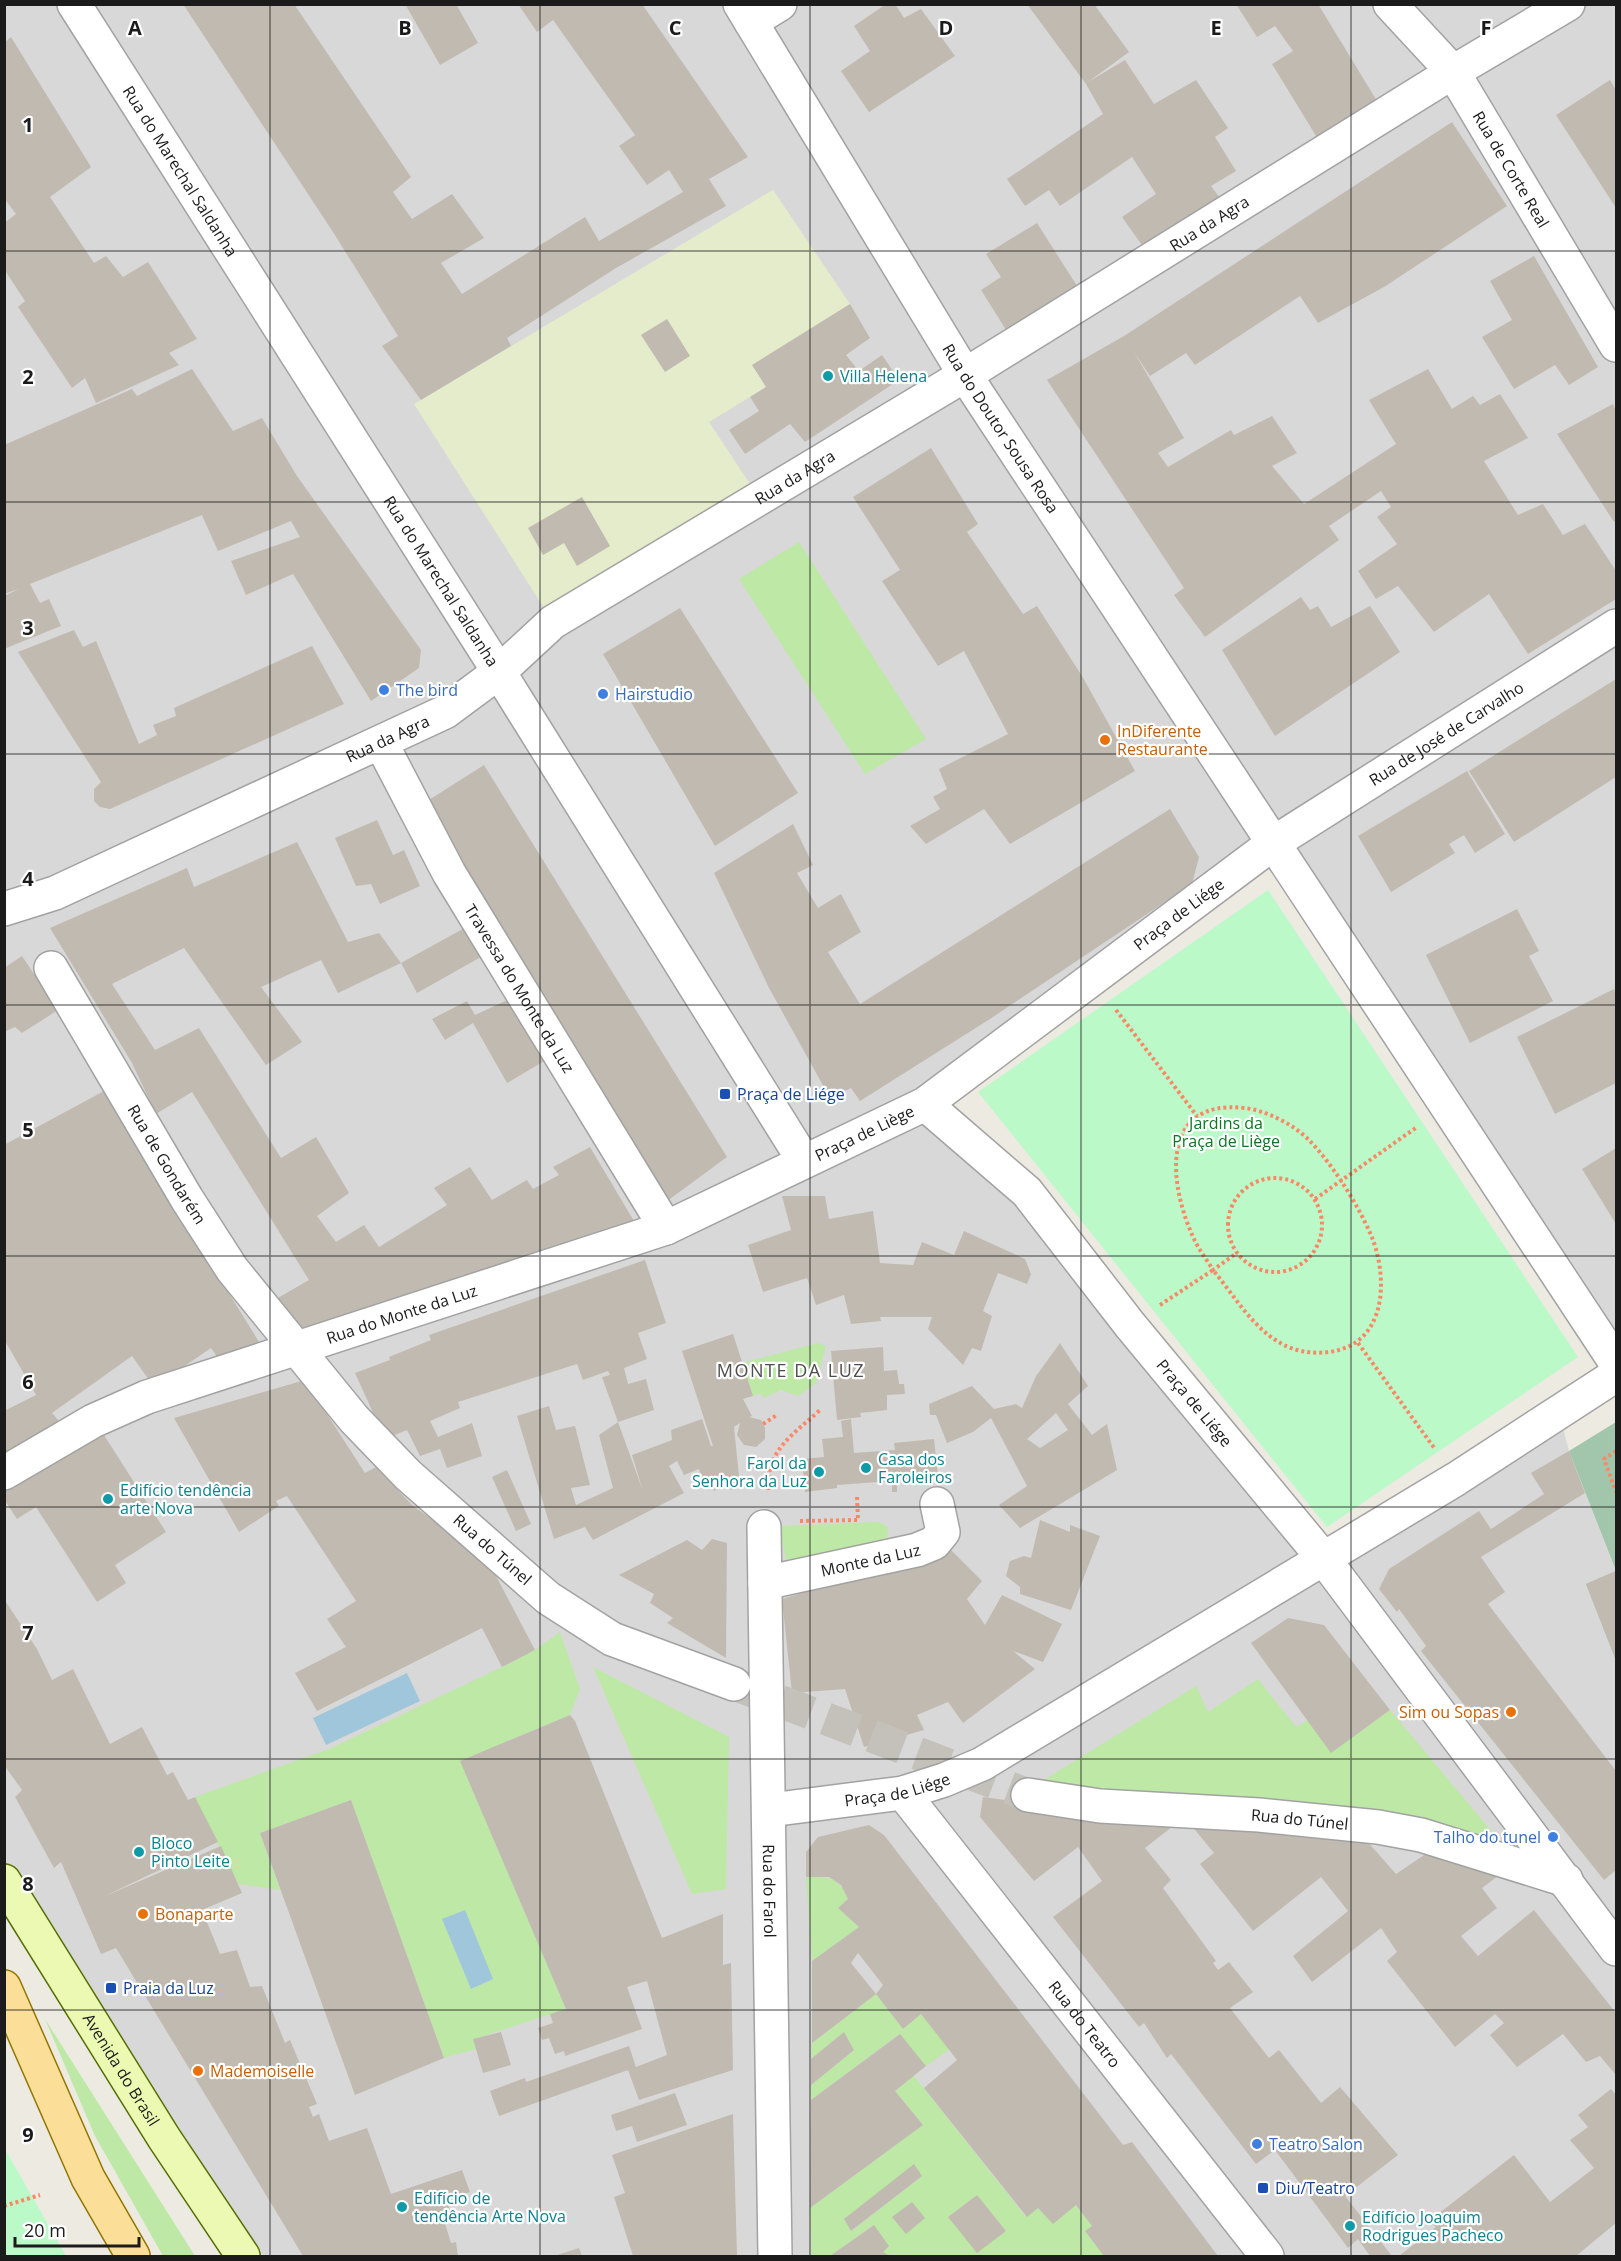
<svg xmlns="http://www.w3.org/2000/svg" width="1621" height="2261" font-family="'Open Sans',sans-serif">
	<rect width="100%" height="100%" fill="#edeae1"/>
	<!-- residential -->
	<path fill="#d9d8d8" d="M5 5H1616V1363L1275 842 925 1104 1027 1192 1324 1559 1559 1413 1569 1451 1616 1572 1586 1584 1616 1661V2256H243L5 1881Z"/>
	<!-- farmland -->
	<path fill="#e5eccb" d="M773 190 850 304 753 365 766 387 709 422 760 499 553 622 414 404Z"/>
	<!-- grass -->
	<path fill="#bde8a5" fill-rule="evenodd" d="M799 542 926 739 865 774 739 579Z
		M818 1343 826 1346 816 1383 798 1396 781 1390 763 1398 761 1393 753 1396 742 1363Z
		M879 1522 888 1527 887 1541 787 1565 779 1526Z
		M560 1632 580 1689 570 1715 460 1761 566 2009 474 2039 476 2049 444 2058 351 1800 260 1833 280 1890 238 1884 195 1797 329 1749 502 1667 535 1650ZM442 1919 493 1979 471 1989Z
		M593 1667 729 1737 726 1889 692 1894Z
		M1258 1679 1296 1727 1308 1720 1331 1752 1390 1710 1498 1839 1473 1852 1031 1788 1196 1686 1208 1712Z
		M806 1877C830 1877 838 1876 848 1899L838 1908 859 1927 812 1961Z
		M876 1994 903 2029 921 2014 950 2049 926 2066 899 2034 811 2100V2085L854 2050 844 2032 811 2059 812 2043Z
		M45 2019 195 2256H163L95 2136Z
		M914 2076 1026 2217 1038 2208 1053 2223 1076 2205 1092 2226 1086 2232 1104 2256H898L896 2253 890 2256 883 2252 888 2246 873 2225 830 2256H811L810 2208 923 2125 895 2091ZM922 2176 852 2231H851L844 2219ZM977 2195 1006 2231 977 2252 949 2216Z"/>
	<!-- cemetery -->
	<path fill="#a2c6ac" d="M1616 1422V1661L1586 1584 1616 1571 1569 1451Z"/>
	<!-- park -->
	<path fill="#bcf9c9" d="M1268 890 1578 1357 1327 1527 978 1092Z
		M5 2149 66 2256H6Z"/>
	<!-- water -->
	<path fill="#a0c6db" d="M407 1673 420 1701 326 1745 313 1718Z
		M465 1910 493 1979 471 1989 442 1919Z"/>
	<!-- building -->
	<path fill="#c1bab0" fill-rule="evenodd" d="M183 4H294L411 177 393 192 412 219 452 194 484 238 441 263 462 294 585 217 599 241 683 192 669 170 647 185 619 146 635 135 553 20 537 32 518 4H642L748 157 709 179 726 206 616 268 507 338 511 346 421 400 382 346 398 336 333 232Z
		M405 4H456L478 43 440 65Z
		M886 4H895L904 18 921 9 955 56 869 112 841 71 870 51 854 26Z
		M1027 4H1094L1129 52 1088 82 1125 60 1154 104 1196 80 1228 128 1215 137 1236 171 1211 186 1223 202 1146 251 1122 217 1156 194 1132 157 1060 206 1049 190 1025 206 1007 179 1103 114 1086 84Z
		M1236 4H1318L1380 106 1321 144 1272 64 1293 51 1275 26 1257 37Z
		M11 37 91 167 50 197 94 263 106 256 123 277 148 262 197 339 169 353 179 365 96 403 85 378 72 388 18 307 25 301 4 269V223L16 214 4 198V43Z
		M1610 80 1616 90V208L1556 115Z
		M1452 122 1507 206 1384 287 1318 323 1300 296 1195 365 1186 353 1150 376 1134 352 1184 438 1158 453 1168 467 1231 430 1234 435 1272 416 1297 453 1272 466 1304 504 1396 444 1369 400 1428 369 1452 409 1473 396 1480 405 1500 394 1528 438 1484 461 1518 515 1543 504 1563 535 1585 524 1616 571V599L1528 654 1489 594 1434 632 1398 586 1376 599 1358 571 1397 544 1377 517 1391 507 1381 491 1329 526 1339 540 1205 637 1174 595 1184 588 1047 380 1124 336Z
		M1037 223 1079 289 1008 333 981 290 1001 277 986 254Z
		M1534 256 1598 367 1569 385 1555 365 1514 389 1482 337 1512 320 1490 281Z
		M850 304 870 338 846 355 859 371 882 355 899 380 805 442 790 424 745 454 729 430 759 411 750 397 766 387 752 365Z
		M667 319 690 356 665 372 641 335Z
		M192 369 233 431 262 418 297 476 421 650 419 668 371 701 293 574 246 595 231 561 300 537 291 521 218 551 202 515 30 584 40 603 49 599 61 626 4 649V596L19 589 4 594V445L132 389 137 396Z
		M1613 404 1616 411V520L1614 522 1557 434Z
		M931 448 978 524 967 532 1023 614 1037 606 1082 676 1135 771 1010 844 984 809 926 844 910 826 940 809 933 797 947 789 939 769 1008 734 964 651 938 666 882 581 900 570 853 497Z
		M582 497 610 546 577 566 564 543 543 555 528 528Z
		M1301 597 1310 610 1318 606 1331 627 1370 606 1400 652 1275 736 1222 650Z
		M680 608 798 793 715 846 603 654Z
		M74 630 83 647 96 641 139 744 157 735 153 725 176 716 174 708 312 646 344 704 110 809 100 807 94 801V789L101 782 18 652Z
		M1616 679V777L1514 842 1469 771Z
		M484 765 727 1157 659 1207 421 805Z
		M1467 771 1505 834 1475 853 1464 835 1449 844 1455 853 1391 892 1358 836Z
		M1170 809 1199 857 1192 884 990 1019 860 1101 851 1088 830 1098 769 988 714 873 793 824 813 865 797 873 818 908 841 894 861 932 828 952 860 1004Z
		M377 820 393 855 404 850 420 886 380 904 371 884 356 886 335 838Z
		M297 842 348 942 379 933 401 963 479 920 495 949 417 993 401 963 338 993 321 960 261 987 302 1042 266 1065 184 948 112 984 155 1050 199 1028 281 1158 316 1137 349 1193 317 1216 336 1242 364 1225 379 1247 447 1205 434 1188 470 1167 492 1200 527 1180 533 1189 559 1175 553 1167 590 1147 644 1238 315 1354 276 1299 309 1280 192 1092 156 1114 132 1063 50 928 187 868 194 887Z
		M1517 909 1539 951 1529 956 1553 1001 1470 1043 1426 955Z
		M22 956 58 1010 22 1033 15 1027 4 1032V968Z
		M1614 989 1616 995V1083L1555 1114 1517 1037Z
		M514 997 551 1057 507 1083 473 1023 445 1040 432 1019 467 1001 475 1015Z
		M104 1091 264 1350 223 1365 211 1348 154 1387 132 1356 52 1413 66 1429 4 1460V1411L36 1395 4 1339V1145Z
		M1616 1148V1224L1582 1169Z
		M782 1196H825L829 1219 873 1211 880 1263 913 1265 922 1242 954 1255 964 1231 1025 1259 1031 1274 1027 1284 998 1273 983 1311 992 1316 981 1351 972 1348 963 1365 928 1329 932 1317H880L881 1321 851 1324 844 1295 816 1305 807 1278 763 1292 748 1245 791 1230Z
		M645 1260 666 1323 638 1333 647 1359 624 1368 628 1384 646 1379 654 1410 618 1422 602 1377 610 1375 608 1371 583 1380 577 1364 458 1402 460 1408 430 1421 438 1437 472 1423 482 1456 447 1468 440 1449 420 1456 407 1430 385 1439 355 1373 390 1360 389 1357 431 1340 429 1335Z
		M733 1334 753 1396 743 1399 752 1416 749 1417 761 1420 765 1428V1439L756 1447 744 1445 737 1435 740 1423 734 1427 740 1486 731 1490 728 1483 714 1491 711 1480 703 1482 699 1469 684 1475 677 1461 669 1466 684 1493 593 1540 585 1527 554 1539 517 1416 549 1406 556 1430 575 1426 590 1485 571 1488 576 1505 613 1488 599 1435 618 1422 643 1491 632 1455 672 1440 671 1430 702 1419 711 1446H713L682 1351Z
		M1060 1343 1088 1386 1068 1404 1092 1435 1107 1424 1117 1470 1020 1528 999 1505 1027 1486 991 1418 973 1432 947 1443 936 1415H930L929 1404 972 1386 994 1409 1016 1404 1022 1408 1036 1376ZM1056 1413 1068 1430 1040 1448 1027 1439Z
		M883 1347 884 1371 897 1370 899 1384H904L905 1394 887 1395V1410L860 1413 861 1417 837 1420 831 1351Z
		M305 1380 365 1473 376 1467 412 1505 465 1544 494 1572 535 1650 502 1667 482 1628 317 1711 295 1673 346 1647 327 1619 356 1601 287 1496 276 1501 279 1506 239 1532 174 1418Z
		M851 1419 854 1453 895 1450 894 1443 934 1439 938 1477 897 1481V1492H892V1481L837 1485V1488L805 1492 802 1459 824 1457 822 1439 843 1437 841 1421Z
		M102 1432 166 1532 115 1565 126 1583 97 1602 36 1507 17 1519 4 1499V1485L46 1458 51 1465Z
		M1569 1451 1585 1493 1481 1557 1505 1592 1488 1604 1616 1771V1870L1604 1880 1421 1651 1426 1646 1399 1609 1397 1612 1379 1589 1389 1569 1479 1511 1491 1529 1544 1494 1531 1473Z
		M507 1470 531 1524 516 1531 492 1477Z
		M1040 1520 1070 1532V1525L1100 1536 1071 1610 1020 1594V1587L1006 1576 1010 1561 1024 1556 1031 1558Z
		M712 1539 727 1543 726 1658 667 1623 673 1618 650 1603 654 1594 619 1575 687 1540 702 1550Z
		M951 1550 982 1581 967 1599 985 1625 1002 1595 1062 1624 1043 1662 1013 1651 1035 1669 963 1723 948 1702 917 1715 924 1730 864 1747 845 1689 792 1693 782 1599Z
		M1616 1571V1660L1586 1584Z
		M4 1599 37 1649 52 1680 73 1669 110 1744 142 1727 167 1775 173 1772 188 1800 195 1797 218 1842 103 1897 221 1846 242 1893 202 1910 220 1954 237 1950 250 1987 262 1986 285 2043 290 2040 317 2104 309 2107 313 2117 319 2114 329 2141 367 2128 391 2194 462 2170 470 2192 446 2200 452 2215 443 2217 451 2243 456 2242 458 2256H303L116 1948 101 1954 61 1862 54 1868 15 1797 22 1790 4 1765Z
		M1288 1618 1324 1625 1390 1710 1331 1753 1251 1643Z
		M570 1715 575 1721 662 1938 723 1914V1965L731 1963 733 2070 639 2100 628 2070 499 2116 490 2091 525 2078 526 2082 629 2046 636 2067 667 2055 647 1981 627 1987 642 2029 565 2056 564 2051 555 2054 549 2038 542 2040 538 2028 553 2023 550 2014 566 2009 460 1761Z
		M983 1797 1177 1823 1145 1848 1171 1880 1163 1888 1216 1961 1213 1963 1218 1970 1229 1962 1253 1992 1230 2008 1269 2058 1279 2050 1321 2103 1340 2087 1398 2155 1345 2196 1392 2256H1370L1358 2239 1348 2248 1275 2150 1256 2164 1171 2054 1167 2058 1144 2023 1139 2027 1053 1917 1102 1881 1078 1847 1034 1881 980 1817Z
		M351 1800 444 2058 355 2095 260 1833Z
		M869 1825 884 1835 1123 2145 1132 2142 1218 2256H1104L1085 2231 1092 2226 1076 2205 1053 2224 1038 2208 1027 2217 924 2088 957 2060 921 2014 903 2029 876 1994 883 1985 858 1953 851 1963 876 1994 812 2043V1961L859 1927 838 1908 848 1899 841 1885 829 1877H806V1852L818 1837Z
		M1191 1825 1366 1840 1396 1874 1433 1849 1498 1876 1482 1888 1497 1908 1461 1936 1478 1956 1534 1910 1616 2013V2075L1600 2056 1586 2062 1563 2034 1517 2067 1490 2035 1504 2023 1495 2014 1455 2047 1387 1961 1397 1952 1381 1928 1312 1982 1293 1956 1348 1911 1321 1877 1253 1931 1200 1864 1214 1853Z
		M501 2032 511 2065 483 2073 473 2039Z
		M844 2032 854 2050 811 2085V2059Z
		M900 2034 926 2066 895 2091 923 2125 810 2208 811 2100Z
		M1611 2089 1616 2095V2223L1576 2256H1399L1436 2227 1429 2221 1514 2155 1550 2202 1594 2168 1570 2140 1588 2127 1578 2115Z
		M675 2093 687 2125 637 2142 632 2126 616 2131 611 2115Z
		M733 2114 737 2256H633L614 2197 625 2193 612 2155Z
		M914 2164 922 2176 851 2231 844 2219Z
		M977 2195 1006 2231 977 2253 948 2217Z
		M912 2202 925 2218 906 2234 892 2217Z
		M874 2225 889 2246 883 2252 890 2256H830Z
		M579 2248 582 2256H554Z"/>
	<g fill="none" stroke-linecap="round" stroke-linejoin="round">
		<!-- minor-tunnel -->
		<path stroke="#c3c1b9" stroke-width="33" stroke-dasharray="33 16" stroke-linecap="butt" d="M734 1684 1028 1795"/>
		<defs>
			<g id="minor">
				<path id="s1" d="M74 4 499 672 804 1161"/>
				<path id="s2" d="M740 4 965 375 1616 1363"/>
				<path id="s3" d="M1390 4 1453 72 1616 345"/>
				<path d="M751 22 780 4"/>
				<path id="s4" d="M381 743 449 873 666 1228"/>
				<path id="s5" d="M4 909 55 893 445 712 499 672 553 622 965 375 1453 72 1568 4"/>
				<path id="s6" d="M51 968 187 1199 232 1269 354 1419 408 1475 548 1598 612 1639 734 1684"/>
				<path id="s7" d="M925 1104 1027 1192 1130 1325 1324 1559 1616 1949"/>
				<path id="s8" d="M4 1473 93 1421 147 1397 666 1228 925 1104 1275 842 1616 626"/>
				<path id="s9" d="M764 1527 775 2256"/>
				<path id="s10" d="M765 1583 917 1550 934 1543 943 1532 937 1504"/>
				<path id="s11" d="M903 1793 1267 2256"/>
				<path id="s12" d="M1028 1795 1100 1806 1259 1815 1378 1827 1421 1835 1566 1880"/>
				<path id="s13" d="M770 1810 903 1793 944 1780 982 1764 1456 1479 1616 1375"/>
			</g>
			<g id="secondary">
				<path id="s14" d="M4 1881 164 2138 243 2256"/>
			</g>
			<path id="primary" d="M4 1987 88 2178 133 2256"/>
		</defs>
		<!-- minor casing -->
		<use href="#minor" stroke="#a2a2a2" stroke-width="36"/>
		<!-- secondary casing -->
		<use href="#secondary" stroke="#556f05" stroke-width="36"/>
		<!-- primary casing -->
		<use href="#primary" stroke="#927601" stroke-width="36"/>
		<!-- path -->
		<path stroke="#f98966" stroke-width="4" stroke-dasharray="3 3" stroke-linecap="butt" d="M1116 1010 1197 1116
			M1228 1225a47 47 0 1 1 94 0a47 47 0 1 1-94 0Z
			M1315 1199 1417 1127
			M1160 1305 1213 1270C1233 1294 1250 1324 1277 1341 1295 1353 1321 1356 1342 1349 1388 1334 1387 1273 1371 1235 1357 1203 1333 1165 1309 1140 1293 1124 1267 1111 1245 1108 1158 1098 1169 1186 1194 1239 1199 1250 1207 1260 1213 1270L1237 1253
			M1358 1343 1435 1449
			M763 1424 777 1415
			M1616 1451 1604 1459 1616 1492
			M768 1490C766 1450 793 1435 820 1410
			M800 1521 858 1520 857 1497
			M4 2206 40 2195
			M4 2255 5 2256"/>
		<!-- minor -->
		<use href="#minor" stroke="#fff" stroke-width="33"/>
		<!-- secondary -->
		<use href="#secondary" stroke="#ebf9b3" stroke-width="33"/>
		<!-- primary -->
		<use href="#primary" stroke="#fbde97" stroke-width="33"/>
	</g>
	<!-- grid -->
	<path fill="none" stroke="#1b1b1b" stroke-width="1.5" stroke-opacity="0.55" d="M270 4V2256M540 4V2256M810 4V2256M1081 4V2256M1351 4V2256M4 251H1616M4 502H1616M4 754H1616M4 1005H1616M4 1256H1616M4 1507H1616M4 1759H1616M4 2010H1616"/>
	<!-- markers -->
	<g fill="#0f9aa8" stroke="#fff" stroke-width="2">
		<circle cx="828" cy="376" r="6"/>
		<circle cx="866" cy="1468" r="6"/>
		<circle cx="819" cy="1472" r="6"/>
		<circle cx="108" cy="1499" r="6"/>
		<circle cx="139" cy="1852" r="6"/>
		<circle cx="402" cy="2207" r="6"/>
		<circle cx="1350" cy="2226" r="6"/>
	</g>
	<g fill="#3f7fe0" stroke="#fff" stroke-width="2">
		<circle cx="384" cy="690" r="6"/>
		<circle cx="603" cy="694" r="6"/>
		<circle cx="1553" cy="1837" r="6"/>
		<circle cx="1257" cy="2144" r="6"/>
	</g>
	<g fill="#e8710a" stroke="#fff" stroke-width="2">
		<circle cx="1105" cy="740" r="6"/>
		<circle cx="1511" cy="1712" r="6"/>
		<circle cx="143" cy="1914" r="6"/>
		<circle cx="198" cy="2071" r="6"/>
	</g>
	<g fill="#1a4fb4" stroke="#fff" stroke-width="2">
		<rect x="719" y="1088" width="12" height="12" rx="3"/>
		<rect x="105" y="1982" width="12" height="12" rx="3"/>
		<rect x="1257" y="2182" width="12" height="12" rx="3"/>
	</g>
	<g text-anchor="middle" stroke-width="4.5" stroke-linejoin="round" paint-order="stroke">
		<!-- street labels -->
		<g font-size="16" fill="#1b1b1b" stroke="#fff">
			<text dy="6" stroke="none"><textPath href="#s3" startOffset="206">Rua de Corte Real</textPath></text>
			<text dy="6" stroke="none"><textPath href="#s1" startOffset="198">Rua do Marechal Saldanha</textPath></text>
			<text dy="6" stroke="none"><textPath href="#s5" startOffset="1392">Rua da Agra</textPath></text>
			<text dy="6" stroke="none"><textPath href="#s2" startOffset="498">Rua do Doutor Sousa Rosa</textPath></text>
			<text dy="6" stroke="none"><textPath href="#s5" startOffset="906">Rua da Agra</textPath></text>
			<text dy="6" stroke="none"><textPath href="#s1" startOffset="684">Rua do Marechal Saldanha</textPath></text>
			<text dy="6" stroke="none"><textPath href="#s8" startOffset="1635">Rua de José de Carvalho</textPath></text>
			<text dy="6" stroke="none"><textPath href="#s5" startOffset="420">Rua da Agra</textPath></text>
			<text dy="6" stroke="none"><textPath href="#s8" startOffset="1312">Praça de Liége</textPath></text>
			<text dy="6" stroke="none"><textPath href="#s4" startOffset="282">Travessa do Monte da Luz</textPath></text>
			<text dy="6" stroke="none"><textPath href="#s8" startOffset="928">Praça de Liège</textPath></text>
			<text dy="6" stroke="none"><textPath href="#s6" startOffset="228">Rua de Gondarém</textPath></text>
			<text dy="6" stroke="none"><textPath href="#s8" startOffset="430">Rua do Monte da Luz</textPath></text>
			<text dy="6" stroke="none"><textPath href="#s7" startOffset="404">Praça de Liége</textPath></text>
			<text dy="6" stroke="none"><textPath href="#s6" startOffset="735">Rua do Túnel</textPath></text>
			<text dy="6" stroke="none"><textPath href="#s10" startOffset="108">Monte da Luz</textPath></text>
			<text dy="6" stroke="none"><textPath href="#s13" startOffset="129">Praça de Liége</textPath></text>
			<text dy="6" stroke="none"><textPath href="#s12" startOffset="273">Rua do Túnel</textPath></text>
			<text dy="6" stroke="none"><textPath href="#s9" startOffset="364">Rua do Farol</textPath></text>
			<text dy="6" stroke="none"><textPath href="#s11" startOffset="294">Rua do Teatro</textPath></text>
			<text dy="6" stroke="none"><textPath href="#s14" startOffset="222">Avenida do Brasil</textPath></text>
		</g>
		<!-- culture labels -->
		<g font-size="16" fill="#0d838f" stroke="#fff" text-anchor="start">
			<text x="840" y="382">Villa Helena</text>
			<text x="878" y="1465">Casa dos<tspan x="878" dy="18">Faroleiros</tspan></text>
			<text x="807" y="1469" text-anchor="end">Farol da<tspan x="807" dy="18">Senhora da Luz</tspan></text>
			<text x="120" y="1496">Edifício tendência<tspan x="120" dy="18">arte Nova</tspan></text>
			<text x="151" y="1849">Bloco<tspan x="151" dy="18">Pinto Leite</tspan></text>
			<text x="414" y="2204">Edifício de<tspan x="414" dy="18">tendência Arte Nova</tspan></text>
			<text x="1362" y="2223">Edifício Joaquim<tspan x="1362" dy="18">Rodrigues Pacheco</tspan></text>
		</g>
		<!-- shop labels -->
		<g font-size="16" fill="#366cbe" stroke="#fff" text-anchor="start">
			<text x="396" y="696">The bird</text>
			<text x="615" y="700">Hairstudio</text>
			<text x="1541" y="1843" text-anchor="end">Talho do tunel</text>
			<text x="1269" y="2150">Teatro Salon</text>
		</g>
		<!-- food labels -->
		<g font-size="16" fill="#c56008" stroke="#fff" text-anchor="start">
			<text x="1117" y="737">InDiferente<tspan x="1117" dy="18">Restaurante</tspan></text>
			<text x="1499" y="1718" text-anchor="end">Sim ou Sopas</text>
			<text x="155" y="1920">Bonaparte</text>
			<text x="210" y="2077">Mademoiselle</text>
		</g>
		<!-- transit labels -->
		<g font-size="16" fill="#164399" stroke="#fff" text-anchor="start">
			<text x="737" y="1100">Praça de Liége</text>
			<text x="123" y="1994">Praia da Luz</text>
			<text x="1275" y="2194">Diu/Teatro</text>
		</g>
		<!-- park labels -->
		<g font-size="16" fill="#0b7723" stroke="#fff">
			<text x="1226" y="1129">Jardins da<tspan x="1226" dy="18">Praça de Liège</tspan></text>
		</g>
		<!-- neighbourhood labels -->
		<g font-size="18" letter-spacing="1.5" fill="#4e4e4e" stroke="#fff">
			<text x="791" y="1377">MONTE DA LUZ</text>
		</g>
	</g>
	<g font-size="20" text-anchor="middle" font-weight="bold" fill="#1b1b1b" stroke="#fff" stroke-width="4.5" stroke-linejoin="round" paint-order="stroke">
		<text x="135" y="35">A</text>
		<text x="405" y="35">B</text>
		<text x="675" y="35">C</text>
		<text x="946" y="35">D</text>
		<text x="1216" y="35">E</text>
		<text x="1486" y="35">F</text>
		<text x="28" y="132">1</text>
		<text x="28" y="384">2</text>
		<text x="28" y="635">3</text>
		<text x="28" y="886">4</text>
		<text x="28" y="1137">5</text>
		<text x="28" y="1389">6</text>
		<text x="28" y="1640">7</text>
		<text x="28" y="1891">8</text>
		<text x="28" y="2142">9</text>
	</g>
	<!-- border -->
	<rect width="1621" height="2261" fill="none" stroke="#1b1b1b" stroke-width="12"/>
	<!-- scale -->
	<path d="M15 2237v9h124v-9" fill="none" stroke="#1b1b1b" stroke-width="3"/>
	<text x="24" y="2237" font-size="18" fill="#1b1b1b" stroke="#ffffff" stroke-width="4.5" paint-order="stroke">20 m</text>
</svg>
